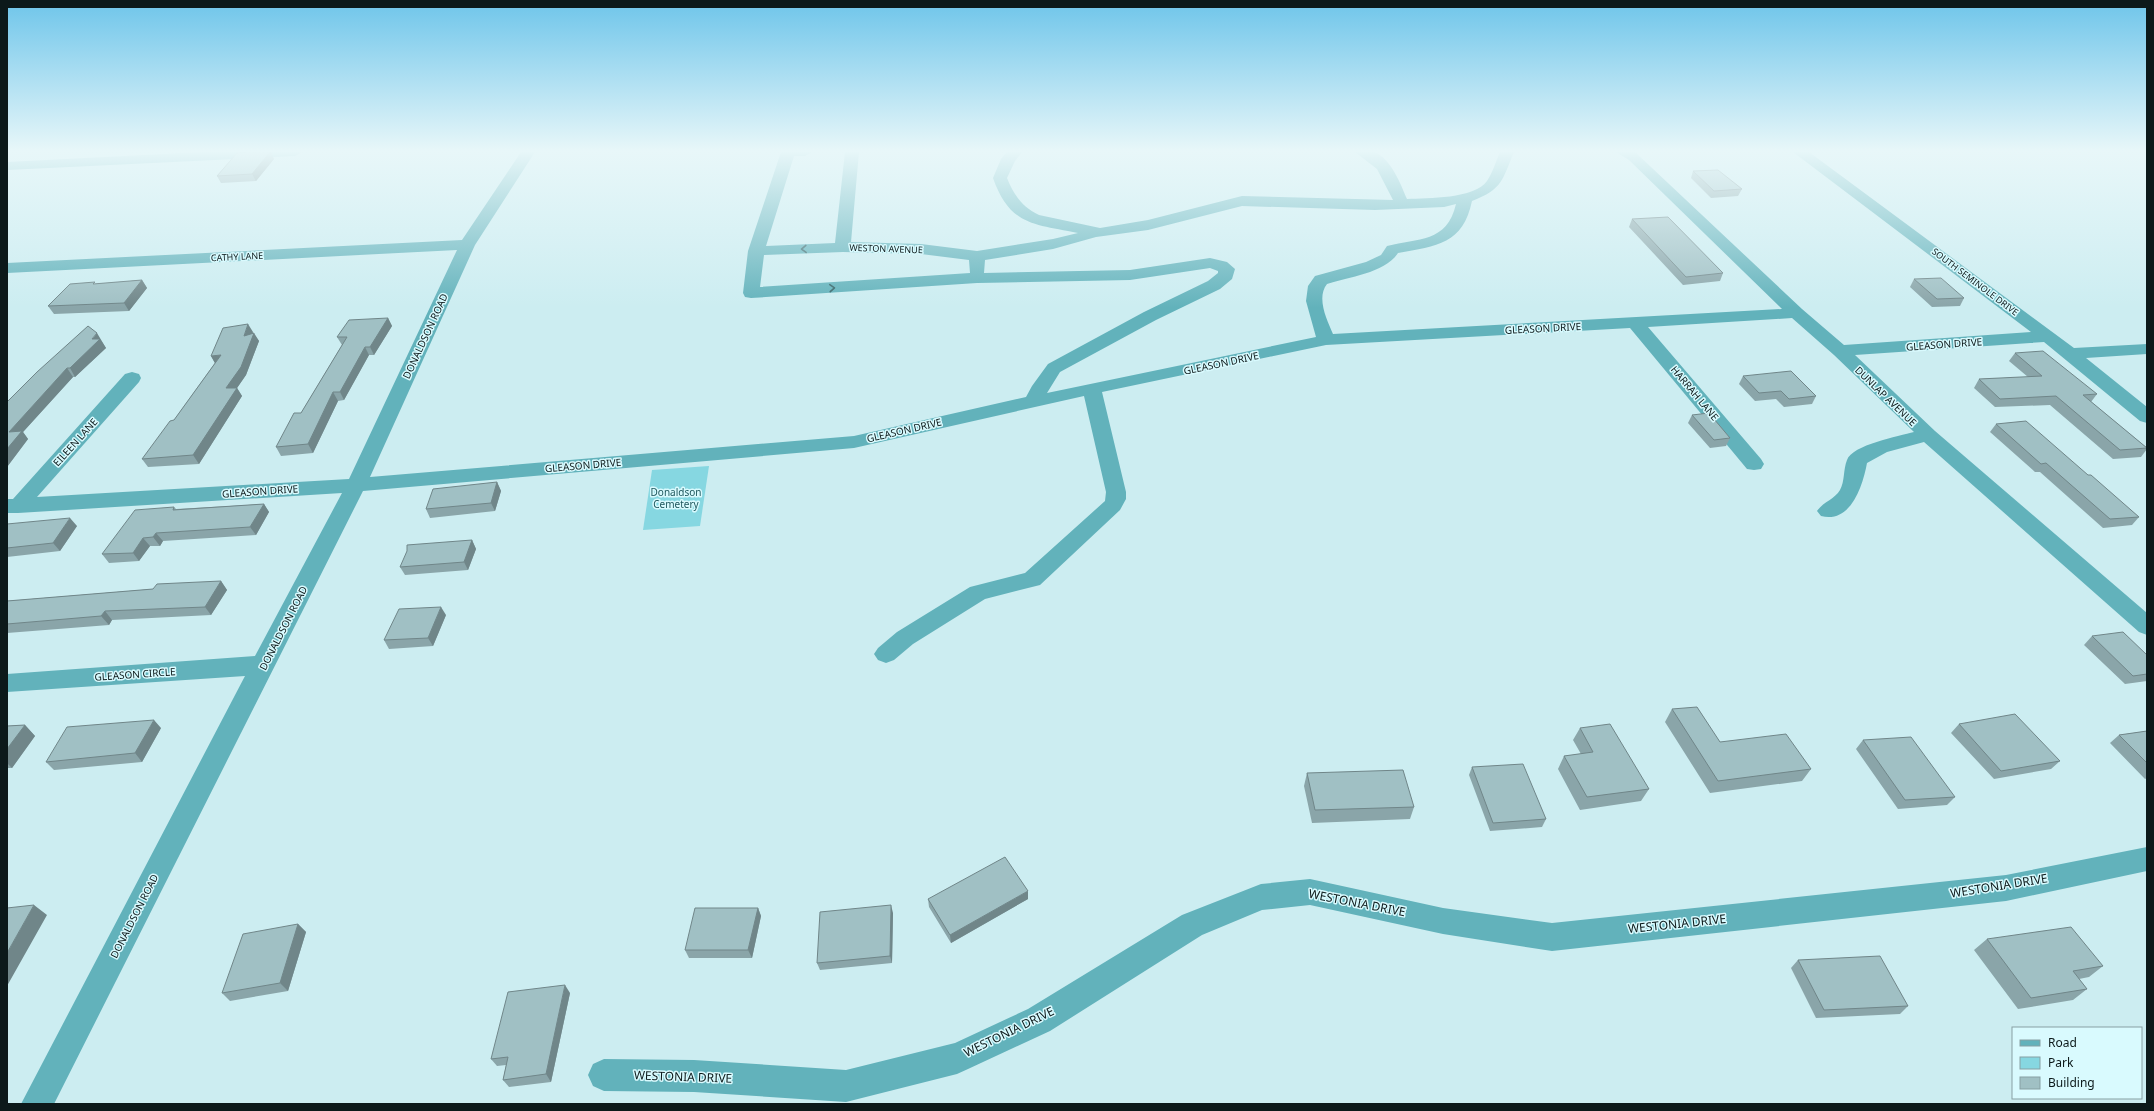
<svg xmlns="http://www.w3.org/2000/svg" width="2154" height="1111" font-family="'Noto Sans',sans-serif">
	<rect width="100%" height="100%" fill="#ccedf1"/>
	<!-- green -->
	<path fill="#86d7e1" d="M709 466 700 526 643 530 652 470Z"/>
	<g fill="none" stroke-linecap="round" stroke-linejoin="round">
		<!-- minor -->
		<path fill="#62b2bb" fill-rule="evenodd" d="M203 152H302L295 156 7 170V162Z
			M521 152H535L475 245 370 477 854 436 1026 397 1032 386 1048 364 1144 312 1208 281 1218 273V271L1210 268 1130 280 977 283 751 298 745 297 743 293 748 251 781 152H812L805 156H794L766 246 835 243 845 152H859L851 242 921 244 977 251 1053 239 1078 233C1034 224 1010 226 993 178L1001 159 1007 152H1022L1015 161 1007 178C1014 195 1022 207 1039 215L1100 228 1148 220 1242 196 1393 200 1377 169 1355 152C1361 152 1369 151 1374 152 1391 158 1401 185 1407 199 1428 198 1474 199 1487 181 1493 172 1496 161 1500 152H1514C1502 180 1503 189 1472 201 1463 244 1437 246 1398 253 1385 273 1349 277 1327 284 1316 298 1327 320 1333 334L1782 309 1629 160 1616 152H1635L1802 309 1844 345 2031 332 1793 152H1809L2074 348 2147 344V354L2086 358 2147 407V423L2140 421 2044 342 1855 355 1935 431 2147 613V635L2139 632 1924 442 1887 452 1867 463C1863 485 1851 524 1821 516L1817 511C1823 502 1835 499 1840 490 1845 481 1843 470 1847 460 1852 445 1899 436 1914 432L1834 355 1792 318 1648 327 1761 459 1764 464 1761 469 1754 470 1747 469 1630 328 1326 345 1102 392 1126 492V499L1120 510 1040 585 985 599 913 644 894 660 886 663 878 660 874 654 878 648 897 632 970 587 1025 573 1105 501 1106 492 1084 396 854 448 363 491 54 1104H21L245 676 7 692V674L255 656 342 493 18 513H7V499H13L125 374 132 372 139 374 141 378 139 382 37 497 349 479 457 250 7 273V263L462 240ZM1456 204C1447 243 1418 238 1387 246L1381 255 1366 262 1315 276 1308 286 1306 301 1316 337 1047 393 1060 372 1156 320 1220 289 1232 279 1235 269 1227 262 1210 258 1130 270 984 273 985 260 1053 249 1096 237 1148 230 1242 206 1375 210 1444 207ZM843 252 921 254 969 260 970 273 760 287 764 255Z
			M2147 847V871L2006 901 1552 951 1443 934 1310 905 1262 910 1202 935 1050 1031 968 1069 957 1074 846 1102 694 1092 604 1091 593 1086 588 1075 593 1064 604 1059 694 1060 846 1070 955 1043 1028 1009 1182 915 1261 884 1310 879 1443 908 1552 923 2006 875Z"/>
	</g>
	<!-- wall -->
	<path fill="#8aa5a9" d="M274 159 256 181 221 183 217 176Z
		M1693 171 1742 189 1738 196 1711 198 1691 178Z
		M1632 219 1723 273 1720 281 1683 285 1629 227Z
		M1914 279 1964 298 1960 306 1932 307 1910 287Z
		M142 280 147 288 129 311 54 314 48 306 96 284Z
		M388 318 392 326 374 355H369L344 400 338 401 313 453 281 456 276 447 301 413 342 345 337 337Z
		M253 332V333L259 341 246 375 237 388 242 396 199 464 148 467 142 459 174 420 215 363 211 356Z
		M102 342 106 348 75 377H73L23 432 28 439 7 467V402Z
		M2015 353 2097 394 2091 402 2147 448V449L2141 457 2113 459 2050 405 1995 407 1974 388 1979 379 2028 377 2009 361Z
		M1743 376 1816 396 1812 404 1784 407 1776 399 1755 401 1739 384Z
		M1692 415 1730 438 1726 446 1710 448 1688 423Z
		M1996 424 2088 475 2139 517 2132 525 2103 528 2040 472H2035L1990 432Z
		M497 482 501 491 495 511 430 518 426 509Z
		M264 504 269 512 256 535 163 541 160 546H150L139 561 109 563 102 554 174 507 176 509Z
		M7 524 77 526 60 551 7 557Z
		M472 540 476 549 468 570 405 575 400 567Z
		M221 581 227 590 211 615 112 620 109 625 7 633V601L153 589Z
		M446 615 433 646 389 649 384 640Z
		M2092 636 2147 655V681L2125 684 2084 645Z
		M1672 709 1720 742 1811 769 1802 781 1710 793 1665 722Z
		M1959 724 2060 761 2051 769 1994 779 1951 733Z
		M25 725 35 736 12 768H7V726Z
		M161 728 142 762 54 770 46 762Z
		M1580 728 1649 789 1641 801 1580 810 1558 769 1564 756 1581 754 1573 740Z
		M2147 731V778L2145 779 2110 743 2119 735Z
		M1863 740 1955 797 1947 805 1898 809 1856 749Z
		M1472 767 1546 819 1542 827 1490 831 1469 775Z
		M1307 773 1414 807 1410 819 1312 823 1304 786Z
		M928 899H1028L951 943 929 907Z
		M758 908 761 916 752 958H689L685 950Z
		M893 913 892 963 820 970 817 963Z
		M298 924 306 932 288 991 230 1001 222 993Z
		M1987 939 2103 966 2089 977 2079 979 2087 989 2073 1000 2018 1009 1974 950Z
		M1798 960 1908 1006 1900 1014 1816 1018 1791 968Z
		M570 993 551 1082 509 1087 503 1080 506 1065 497 1066 491 1059Z"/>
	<!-- shaded-wall -->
	<path fill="#708689" d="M270 152H271L274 159 256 181 252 174Z
		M142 280 147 288 129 311 124 303Z
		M388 318 392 326 374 355 370 347Z
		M248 324 253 332 248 345 244 336Z
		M97 333 106 348 75 377 70 368Z
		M254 333 259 341 246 375 237 388 242 396 199 464 193 455Z
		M365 347 369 355 344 400 340 392Z
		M221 355 216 365 211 356Z
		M67 368 73 377 23 432 28 439 7 467V449L9 432Z
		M333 392 338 401 313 453 308 444Z
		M497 482 501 491 495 511 491 503Z
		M264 504 269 512 256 535 250 527Z
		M70 518 77 526 60 551 53 543Z
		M156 533 163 541 160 546 153 537Z
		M143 538 150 546 139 561 133 553Z
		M472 540 476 549 468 570 464 562Z
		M221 581 227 590 211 615 205 607Z
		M441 607 446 615 433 646 428 638Z
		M105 611 112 620 109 625 101 616Z
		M154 720 161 728 142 762 135 753Z
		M25 725 35 736 12 768 7 763V749Z
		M1028 891V899L951 943 950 935Z
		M34 905 47 915 7 986V953Z
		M891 905 893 913 892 963 890 956Z
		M758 908 761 916 752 958 748 950Z
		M298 924 306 932 288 991 280 983Z
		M565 985 570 993 551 1082 546 1074Z"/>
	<!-- building -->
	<path fill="#a0c0c4" stroke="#708689" d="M249 152H270L252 174 217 176 237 153Z
		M1718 170 1742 189 1714 191 1693 171Z
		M1668 217 1723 273 1686 277 1632 219Z
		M1941 278 1964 298 1937 299 1914 279Z
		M142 280 124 303 48 306 70 284 95 282 93 284Z
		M388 318 370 347H365L340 392H333L308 444 276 447 294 413H301L347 337H337L349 320Z
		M248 324 244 336 254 333 241 367 226 388H237L193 455 142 459 170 421 174 420 221 355 211 356 223 328Z
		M88 326 97 333 92 339H100L70 368H67L9 432 22 431 7 449V402L37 372Z
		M2043 351 2097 394 2083 395 2147 448 2120 450 2056 396 2000 399 1979 379 2042 376 2015 353Z
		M1791 371 1816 396 1789 399 1781 391 1759 393 1743 376Z
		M1709 413 1730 438 1714 440 1692 415Z
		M2026 421 2088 475H2091L2139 517 2110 519 2046 463 2041 464 1996 424Z
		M497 482 491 503 426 509 433 489Z
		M264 504 250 527 156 533 153 537 143 538 133 553 102 554 135 510 174 507 173 510Z
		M70 518 53 543 7 548V524Z
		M472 540 464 562 400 567 407 551V545Z
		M221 581 205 607 105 611 101 616 7 624V601L153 589 157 584Z
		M441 607 428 638 384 640 399 609Z
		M2123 632 2147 655V674L2133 676 2092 636Z
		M1697 707 1720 742 1786 734 1811 769 1718 781 1672 709Z
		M2015 714 2060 761 2001 771 1959 724Z
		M154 720 135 753 46 762 67 727Z
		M1610 724 1649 789 1587 797 1564 756 1593 752 1580 728Z
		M25 725 7 749V726Z
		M2147 731V763L2119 735Z
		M1911 737 1955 797 1905 800 1863 740Z
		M1523 764 1546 819 1493 823 1472 767Z
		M1403 770 1414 807 1315 810 1307 773Z
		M1005 857 1028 891 950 935 928 899Z
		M34 905 7 953V908Z
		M891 905 890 956 817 963 820 912Z
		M695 908H758L748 950H685Z
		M298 924 280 983 222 993 243 934Z
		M2071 927 2103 966 2073 971 2087 989 2031 998 1987 939Z
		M1880 956 1908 1006 1824 1010 1798 960Z
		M565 985 546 1074 503 1080 508 1057 491 1059 508 992Z"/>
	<!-- one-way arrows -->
	<defs><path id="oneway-chevron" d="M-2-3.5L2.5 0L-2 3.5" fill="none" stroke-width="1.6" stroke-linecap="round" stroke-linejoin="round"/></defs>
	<g stroke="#37666a">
		<use href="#oneway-chevron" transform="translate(804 249) rotate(178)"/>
		<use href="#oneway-chevron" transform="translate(832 288) rotate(-4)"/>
	</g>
	<!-- sky -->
	<linearGradient id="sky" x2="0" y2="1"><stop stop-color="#6ec5ea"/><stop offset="0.49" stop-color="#e8f7f9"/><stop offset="1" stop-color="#e8f7f9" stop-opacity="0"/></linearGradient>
	<rect width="2154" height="308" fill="url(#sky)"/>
	<g text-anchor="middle" stroke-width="3" stroke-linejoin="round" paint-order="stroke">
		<!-- far-street labels -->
		<g font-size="9" fill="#0c191a" stroke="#d9fafe">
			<text transform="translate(886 249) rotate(2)" y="3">WESTON AVENUE</text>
			<text transform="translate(237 257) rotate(-3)" y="3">CATHY LANE</text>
			<text transform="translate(1975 282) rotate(37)" y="3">SOUTH SEMINOLE DRIVE</text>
		</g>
		<!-- street labels -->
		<g font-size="10" fill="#0c191a" stroke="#d9fafe">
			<text transform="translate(1543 328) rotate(-3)" y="4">GLEASON DRIVE</text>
			<text transform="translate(425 336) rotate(-65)" y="4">DONALDSON ROAD</text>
			<text transform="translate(1944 344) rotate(-4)" y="4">GLEASON DRIVE</text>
			<text transform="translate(1221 363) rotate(-12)" y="4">GLEASON DRIVE</text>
			<text transform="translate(1695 393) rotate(50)" y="4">HARRAH LANE</text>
			<text transform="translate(1886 396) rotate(44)" y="4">DUNLAP AVENUE</text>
			<text transform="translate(904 430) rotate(-13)" y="4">GLEASON DRIVE</text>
			<text transform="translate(75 442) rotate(-48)" y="4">EILEEN LANE</text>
			<text transform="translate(583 465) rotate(-5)" y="4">GLEASON DRIVE</text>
			<text transform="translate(260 491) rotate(-4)" y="4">GLEASON DRIVE</text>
			<text transform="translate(283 628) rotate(-63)" y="4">DONALDSON ROAD</text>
			<text transform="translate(135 674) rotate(-4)" y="4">GLEASON CIRCLE</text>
			<text transform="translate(134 916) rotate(-63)" y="4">DONALDSON ROAD</text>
		</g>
		<!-- park labels -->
		<g font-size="10" fill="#1d565c" stroke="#d9fafe">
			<text x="676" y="496">Donaldson<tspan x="676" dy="12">Cemetery</tspan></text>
		</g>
		<!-- near-street labels -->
		<g font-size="12" fill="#0c191a" stroke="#d9fafe">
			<text transform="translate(1999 886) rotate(-9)" y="4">WESTONIA DRIVE</text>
			<text transform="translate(1357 903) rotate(11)" y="4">WESTONIA DRIVE</text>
			<text transform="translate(1677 924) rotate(-6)" y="4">WESTONIA DRIVE</text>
			<text transform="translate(1009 1032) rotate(-26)" y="4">WESTONIA DRIVE</text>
			<text transform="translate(683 1077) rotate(2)" y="4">WESTONIA DRIVE</text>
		</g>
	</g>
	<!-- border -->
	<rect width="2154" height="1111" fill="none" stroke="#0c191a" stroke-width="16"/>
	<!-- legend -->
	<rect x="2012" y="1027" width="130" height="72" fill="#d9fafe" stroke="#87a0a3"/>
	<rect x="2020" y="1040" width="20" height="6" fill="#62b2bb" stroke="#87a0a3"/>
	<text x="2048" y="1047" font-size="12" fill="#0c191a">Road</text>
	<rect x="2020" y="1057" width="20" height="12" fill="#86d7e1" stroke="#87a0a3"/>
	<text x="2048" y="1067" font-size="12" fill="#0c191a">Park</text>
	<rect x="2020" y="1077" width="20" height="12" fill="#a0c0c4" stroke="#87a0a3"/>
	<text x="2048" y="1087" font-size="12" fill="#0c191a">Building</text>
</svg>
